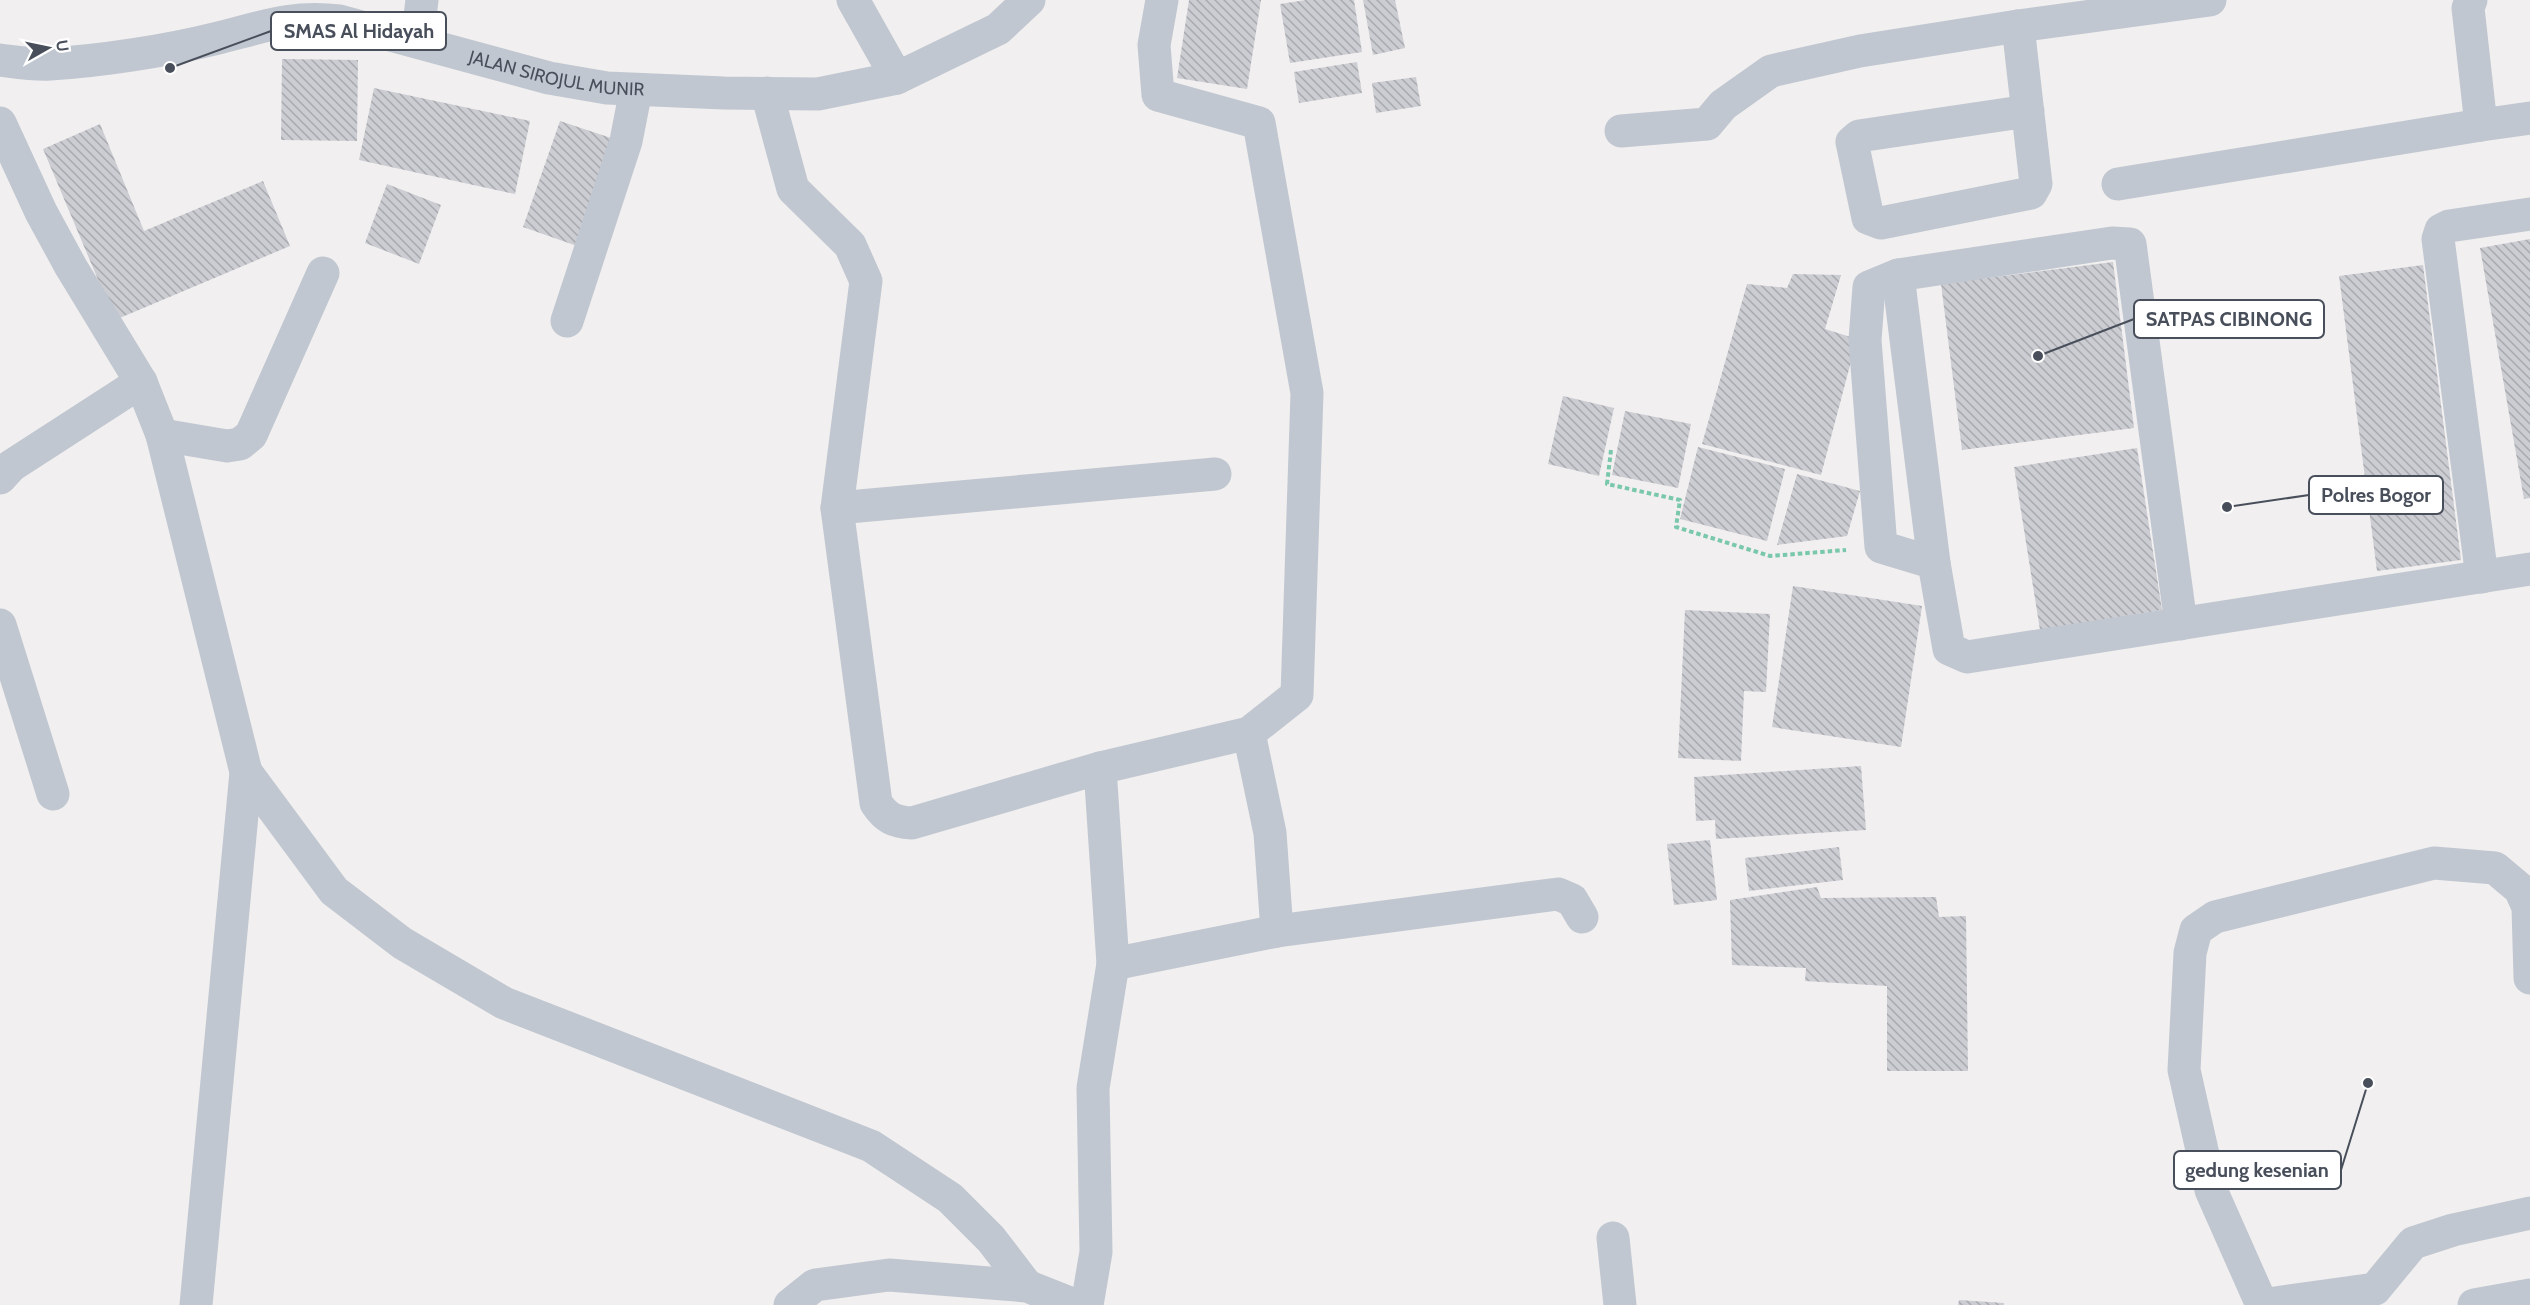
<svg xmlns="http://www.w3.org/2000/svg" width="2530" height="1305" font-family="Cabin,sans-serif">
	<defs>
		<pattern id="building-back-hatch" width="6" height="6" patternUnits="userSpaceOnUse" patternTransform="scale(1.5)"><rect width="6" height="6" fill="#cccdd3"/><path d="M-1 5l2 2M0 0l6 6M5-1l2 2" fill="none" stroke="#a8a9ae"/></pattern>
	</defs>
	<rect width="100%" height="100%" fill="#f1efef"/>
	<!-- building -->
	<path fill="url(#building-back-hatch)" d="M1189 0H1261L1247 89 1177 78Z
		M1306 0H1354L1362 52 1290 63 1280 4Z
		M1363 0H1395L1405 48 1373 55Z
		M282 59 358 60 357 141 281 140Z
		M1357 62 1362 93 1299 103 1294 72Z
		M1416 77 1421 106 1376 113 1372 83Z
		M374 88 530 121 515 194 359 160Z
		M560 121 614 139 577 246 523 227Z
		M100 124 144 231 263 181 290 246 115 320 43 149Z
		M387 184 441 205 419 264 365 243Z
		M2530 239V498L2524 499 2480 248Z
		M2113 262 2134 428 1962 450 1941 284Z
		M2423 265 2461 560 2377 571 2339 276Z
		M1793 274 1841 275 1825 329 1857 339 1821 475 1702 444 1747 284 1787 288Z
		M1563 396 1614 408 1599 476 1548 464Z
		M1625 411 1691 424 1678 488 1612 475Z
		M1698 447 1785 469 1767 541 1680 519Z
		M2137 448 2162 610 2040 630 2014 467Z
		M1797 474 1860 491 1847 536 1777 545Z
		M1793 586 1922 606 1901 747 1772 727Z
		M1685 610 1770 614 1766 692 1744 691 1741 761 1678 758Z
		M1861 766 1866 830 1716 839 1715 820 1696 821 1694 777Z
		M1710 840 1717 900 1674 905 1667 844Z
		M1839 847 1843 880 1749 891 1745 858Z
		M1817 887 1821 898 1936 897 1939 917 1966 916 1968 1071H1887V986L1805 981 1806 968 1732 965 1730 900Z
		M1959 1300 2004 1303V1305H1958Z"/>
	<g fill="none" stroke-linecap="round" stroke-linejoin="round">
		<!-- path -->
		<path stroke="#7ac8ab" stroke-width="4" stroke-dasharray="4.5 3" stroke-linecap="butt" d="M1611 450 1607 484 1680 500 1676 527 1770 556 1846 550"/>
		<!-- minor -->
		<g stroke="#c0c7d0" stroke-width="33">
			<path d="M853 0 897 78"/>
			<path d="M2471 0 2468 8 2481 125 2530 118"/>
			<path d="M2018 26 2036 184 2031 193 1881 223 1868 218 1852 142 1859 136 2028 111"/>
			<path d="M417 41 422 0"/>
			<path id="s1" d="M0 60C16 62 34 65 50 64 99 61 166 51 214 39 260 28 290 15 339 21L549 78 607 88 724 93 818 94 897 78 998 29 1029 0"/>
			<path d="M767 93 793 189 850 245 866 281 837 508 876 803C886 818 894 822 912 823L1100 768 1249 733 1297 695 1307 393 1259 123 1158 95 1154 45 1162 0"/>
			<path d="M0 123 41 212 71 267 141 382 162 435 246 772 196 1305"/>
			<path d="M1621 131 1707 124 1723 105 1771 71 1860 51 2018 26 2210 0"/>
			<path d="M2118 184 2481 125"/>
			<path d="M1898 275 1934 563"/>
			<path d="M567 321 626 141 636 90"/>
			<path d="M162 435 227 446 240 444 251 435 323 273"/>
			<path d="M0 478 11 466 141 382"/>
			<path d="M837 508 1215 474"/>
			<path d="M2482 577 2438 239 2441 230 2449 226 2530 214"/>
			<path d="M2181 624 2130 244 2112 243 1898 275 1869 287 1865 340 1881 547 1934 563 1949 649 1967 657 2530 569"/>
			<path d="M0 625 53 794"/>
			<path d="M1249 733 1270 833 1277 931"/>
			<path d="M246 772 334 891 402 943 504 1003 871 1146 950 1198 991 1239 1027 1286"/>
			<path d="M1113 964 1277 931 1558 894 1572 900 1582 917"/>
			<path d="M1613 1238 1620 1305"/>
			<path d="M790 1305 815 1285 889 1275 1027 1286 1075 1305"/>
			<path d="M1087 1305 1096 1252 1093 1088 1113 964 1100 768"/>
			<path d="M2261 1305 2375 1289 2413 1243 2453 1230 2530 1213"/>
			<path d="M2262 1305 2211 1190 2184 1070 2190 953 2196 930 2215 917 2434 863 2495 868 2520 889 2528 907 2530 978"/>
			<path d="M2474 1305 2530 1295"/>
		</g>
	</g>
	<g text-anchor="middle" stroke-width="4.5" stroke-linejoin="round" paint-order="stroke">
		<!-- street labels -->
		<g font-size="18" fill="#484f5b" stroke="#fff">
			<text dy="6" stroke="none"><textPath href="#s1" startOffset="568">JALAN SIROJUL MUNIR</textPath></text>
		</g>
	</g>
	<!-- callouts -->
	<path fill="none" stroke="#484f5b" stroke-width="2" d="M170 68L271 31M2038 356L2134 319M2227 507L2309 495M2368 1083L2341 1170"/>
	<g fill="#484f5b" stroke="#fff" stroke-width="2">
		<circle cx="170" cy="68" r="6"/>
		<circle cx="2038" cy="356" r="6"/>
		<circle cx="2227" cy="507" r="6"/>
		<circle cx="2368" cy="1083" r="6"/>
	</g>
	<g fill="#fff" stroke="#484f5b" stroke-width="2">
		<rect x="271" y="12" width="175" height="38" rx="6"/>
		<rect x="2134" y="300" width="190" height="38" rx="6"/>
		<rect x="2309" y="476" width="134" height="38" rx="6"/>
		<rect x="2174" y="1151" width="167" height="38" rx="6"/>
	</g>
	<g font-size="20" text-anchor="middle" font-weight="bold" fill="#484f5b">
		<text x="359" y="38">SMAS Al Hidayah</text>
		<text x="2229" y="326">SATPAS CIBINONG</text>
		<text x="2376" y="502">Polres Bogor</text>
		<text x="2257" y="1177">gedung kesenian</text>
	</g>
	<!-- north arrow -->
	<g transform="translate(48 48) rotate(81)" stroke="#ffffff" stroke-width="4.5" paint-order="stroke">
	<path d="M0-4.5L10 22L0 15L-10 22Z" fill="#484f5b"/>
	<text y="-9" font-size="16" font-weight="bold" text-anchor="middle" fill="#484f5b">U</text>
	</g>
</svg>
